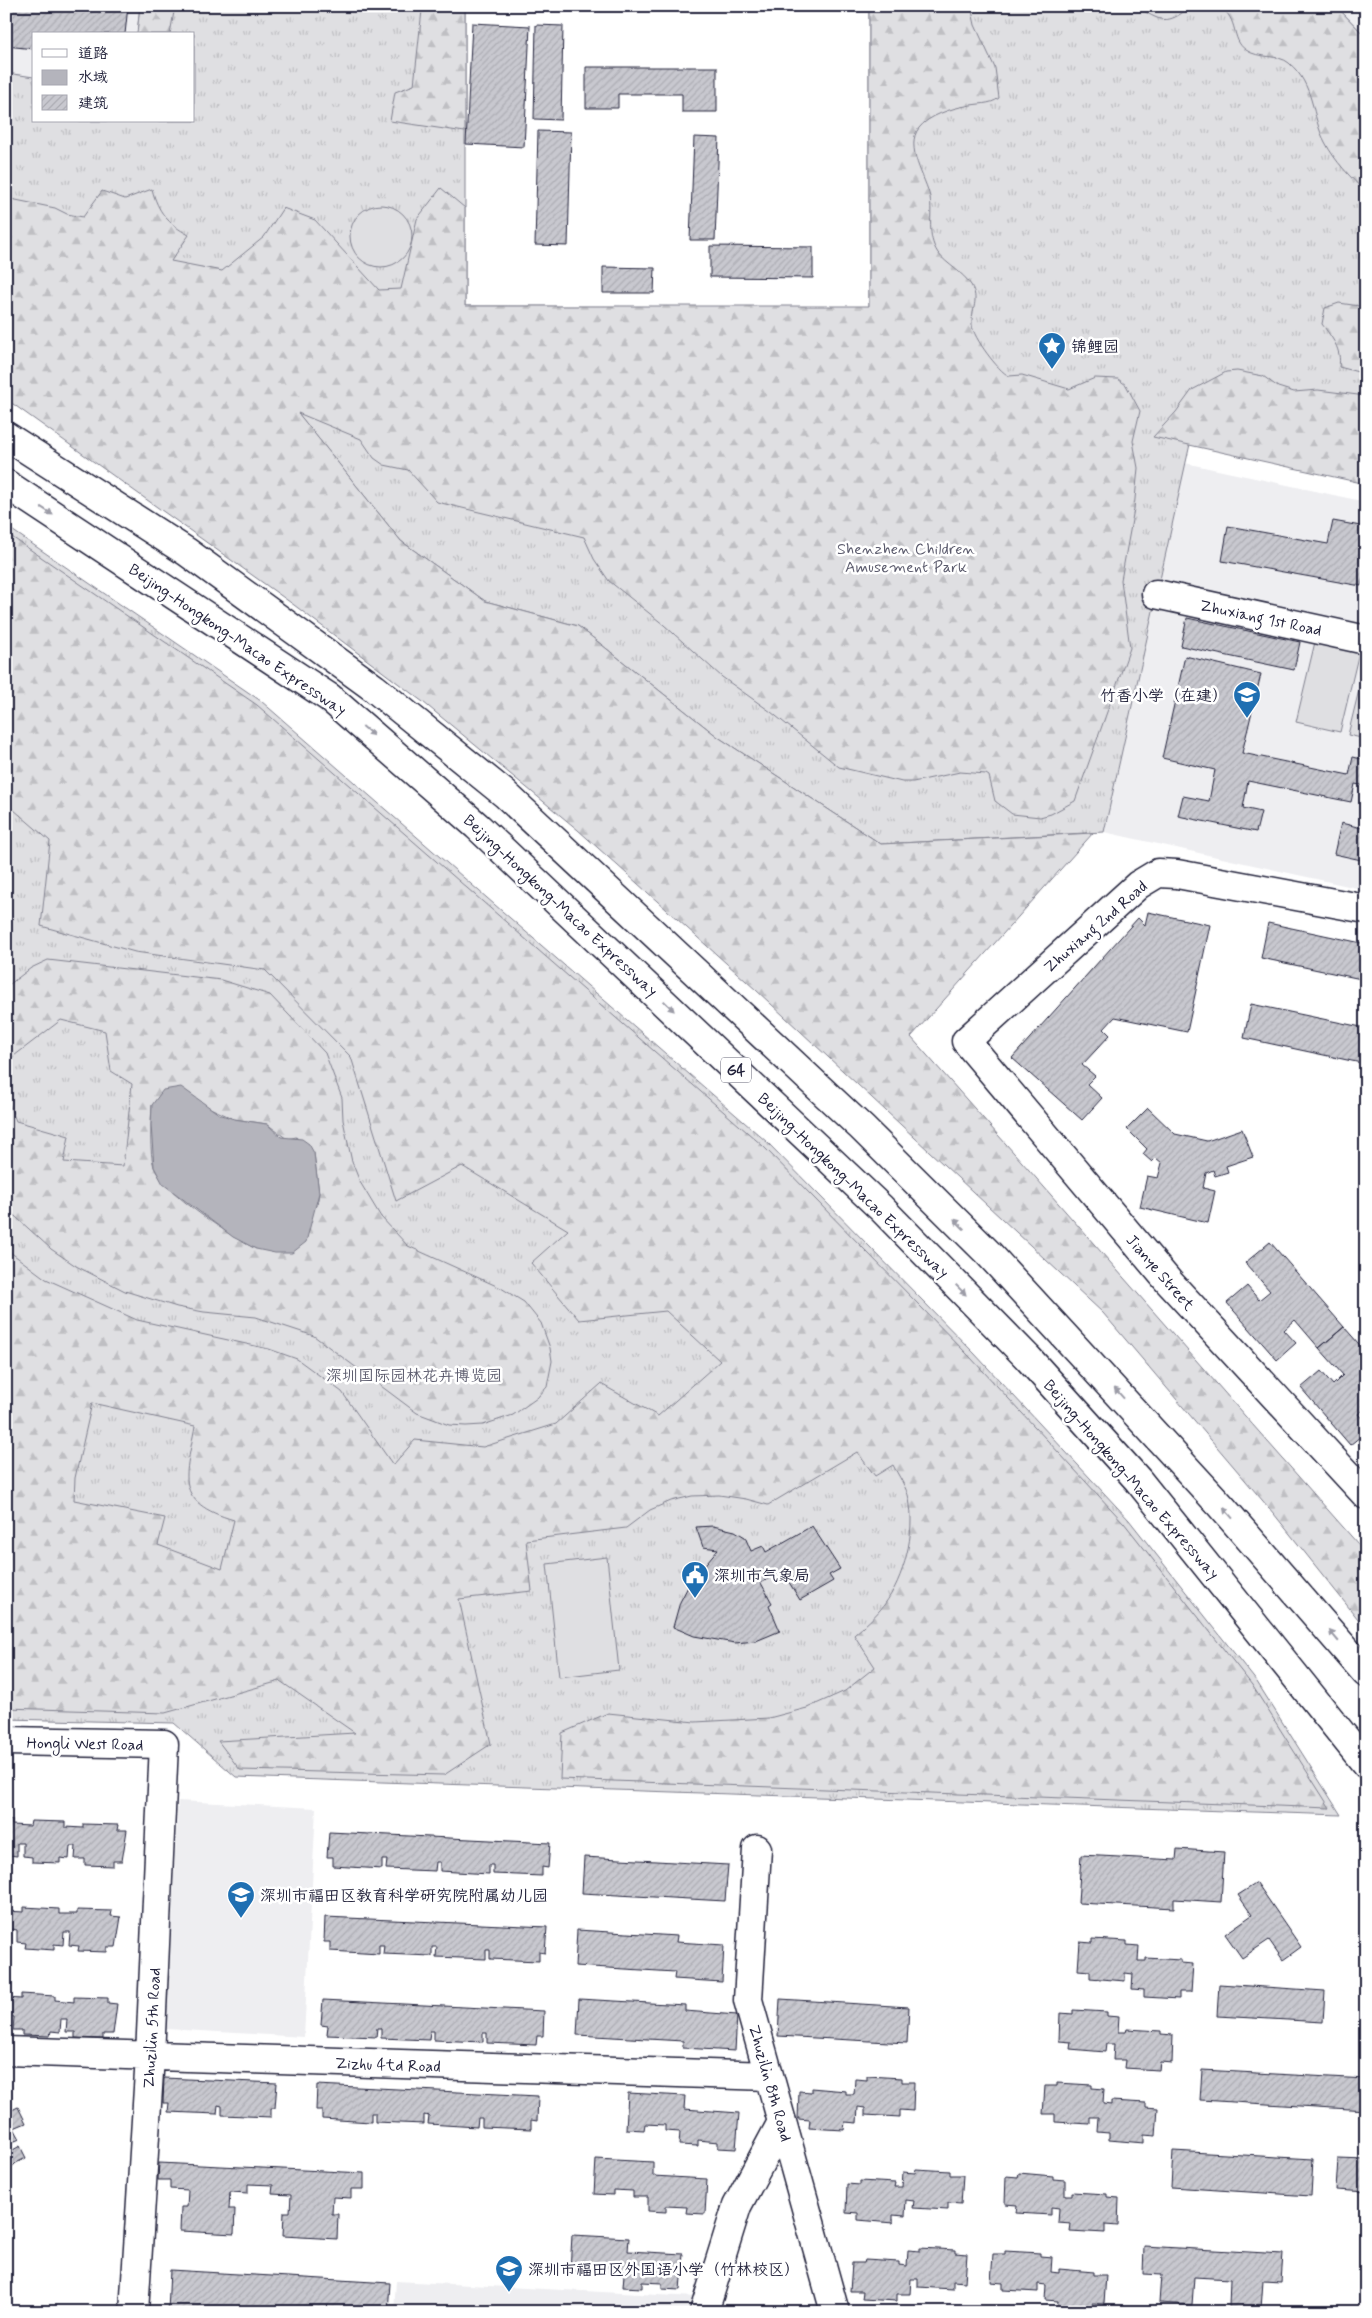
<svg xmlns="http://www.w3.org/2000/svg" width="1372" height="2318" font-family="Mynerve,'LXGW WenKai TC',sans-serif">
	<defs>
		<pattern id="grass-tufts" width="24" height="20" patternUnits="userSpaceOnUse" patternTransform="scale(1.25)"><rect width="24" height="20" fill="#dfdfe2"/><path d="M3 7l-1-3M5 7V3M7 7l1-3M15 17l-1-3M17 17v-4M19 17l1-3" fill="none" stroke="#bfbfc3"/></pattern>
		<pattern id="forest-firs" width="22" height="20" patternUnits="userSpaceOnUse" patternTransform="scale(1.25)"><rect width="22" height="20" fill="#dfdfe2"/><path d="M5 1l3.5 6h-7zM16 11l3.5 6h-7z" fill="#bfbfc3"/></pattern>
		<pattern id="building-hatch" width="6" height="6" patternUnits="userSpaceOnUse" patternTransform="scale(1.25)"><rect width="6" height="6" fill="#c8c8cf"/><path d="M-1 1l2-2M0 6l6-6M5 7l2-2" fill="none" stroke="#acacb3"/></pattern>
	</defs>
	<rect width="100%" height="100%" fill="#fff"/>
	<filter id="ink" filterUnits="userSpaceOnUse"><feTurbulence type="fractalNoise" baseFrequency=".02" numOctaves="2"/><feDisplacementMap in="SourceGraphic" scale="10" xChannelSelector="R" yChannelSelector="G"/><feConvolveMatrix kernelMatrix="1 2 1 2 8 2 1 2 1" color-interpolation-filters="sRGB"/></filter>
	<g filter="url(#ink)">
		<!-- built -->
		<path fill="#eeeef1" d="M6 6H140L137 34H34V79L6 76Z
			M1336 6H1366V37Z
			M1185 463 1366 502V890L1104 832Z
			M178 1801 316 1808 304 2037 166 2029Z
			M396 2281 696 2297 694 2312H394Z"/>
		<!-- grass -->
		<path fill="url(#grass-tufts)" stroke="#80808e" d="M140 6H465V306L869 307V6H1336L1366 37V456L1190 444 1104 832 881 844 718 737 578 626 485 601 401 541 297 412 6 235V73L34 77V121H194V34H137Z
			M6 526 261 701 767 1142 974 1353 1129 1520 1257 1682 1341 1815 236 1777 174 1723 6 1719Z"/>
		<!-- forest -->
		<path fill="url(#forest-firs)" stroke="#80808e" fill-rule="evenodd" d="M140 6H175L170 34H137Z
			M418 6H465V132L390 121 395 92 414 85 422 10Z
			M869 6H971L975 25 995 68 999 98C990 105 978 103 966 106 952 108 928 116 919 128 904 147 926 178 930 197 933 216 926 235 938 253 947 265 963 272 971 285 980 300 971 309 972 325 973 337 998 371 1009 376L1022 375 1069 389 1095 378 1118 379 1126 385 1140 411 1133 441 1138 468 1134 509 1121 580 1130 648 1075 801 1051 814 1040 817 1012 814 995 801 989 776 986 774 960 772 913 782H902L839 767 771 712 722 677 664 625 609 581 594 559 584 537 437 502 408 470 384 465 374 458 361 439 298 413 401 541 485 601 578 626 718 737 881 844 1093 833 911 1037C1064 1208 1214 1382 1366 1553V1629L1274 1514 1103 1313 756 990 578 830 423 702 294 605 6 399V235L13 238 6 234V198L55 208 67 214 83 217 102 191 125 199 152 189C158 212 168 224 189 235L171 261 222 271 264 237 283 208 315 220 379 290 401 289 417 219 441 188 465 208V306H869Z
			M1136 6H1191C1167 26 1161 22 1136 6Z
			M1219 6H1336L1366 37V193C1351 177 1335 162 1325 142 1311 116 1315 85 1289 63 1279 54 1258 59 1246 50 1230 39 1240 20 1219 6Z
			M1339 303 1366 307V374L1339 367C1342 349 1332 338 1322 324L1325 308Z
			M1237 371 1263 376 1278 387 1294 392 1318 390 1366 396V484L1153 437 1176 412 1192 390 1226 372Z
			M6 533 257 705 763 1146 970 1357 1124 1523 1252 1685 1330 1808 560 1779 562 1733 608 1713 695 1722 769 1718 807 1708 845 1691 875 1667 854 1635C864 1626 876 1616 884 1605 904 1578 916 1533 909 1499 907 1488 898 1475 893 1465L875 1476 857 1452 768 1505 746 1499 719 1495 692 1496 671 1501 650 1510 626 1528 526 1540 532 1591 459 1599 491 1744 444 1775 240 1770 218 1741 355 1733 280 1681 165 1713 6 1708V1249L46 1279 137 1320 269 1349 297 1359 342 1392 393 1465 415 1440 483 1447 556 1424 601 1384 658 1416 720 1361 666 1311 579 1320 531 1263 568 1230 462 1166 396 1201 351 1057 265 970 135 952 41 926 50 841 6 803ZM92 1403 195 1426C186 1476 172 1502 234 1520L222 1569 158 1545 165 1518 74 1500 75 1478Z
			M48 960 221 980 270 995 325 1053 342 1098 343 1120 352 1162 360 1182 381 1217 408 1246 501 1288 524 1302 541 1323 550 1348 552 1361 547 1387 537 1398 513 1415 483 1425 466 1426 449 1425 417 1413 314 1336 256 1317 204 1312 177 1307 125 1291 76 1266 51 1249 6 1208V1097L16 1121 69 1136 64 1162 123 1166 132 1084 111 1071 105 1031 61 1020 6 1062V987L31 968ZM152 1105 208 1107 234 1119 267 1124 287 1139 296 1137 314 1153 319 1193 317 1206 256 1249C231 1236 163 1193 154 1167 149 1152 151 1122 152 1105Z"/>
		<!-- garden -->
		<path fill="#dfdfe2" stroke="#80808e" d="M350 236a31 31 0 1 1 62 0a31 31 0 1 1-62 0Z
			M1315 642 1359 652 1340 732 1296 722Z
			M1366 661V739L1348 735Z
			M607 1557 619 1670 559 1677 547 1564Z"/>
		<!-- water -->
		<path fill="#b4b4bc" stroke="#7a7a88" d="M181 1087 219 1114 234 1119 267 1124 281 1137 302 1139 309 1144 314 1153 319 1193 306 1242 292 1253H275L256 1249 233 1237 163 1184 154 1167 151 1125 152 1105 163 1090Z"/>
		<!-- building -->
		<path fill="url(#building-hatch)" stroke="#22223b" d="M6 6H128L125 34H34V49L6 46Z
			M472 23 530 26 524 147 466 144Z
			M536 25 563 26 561 120 534 119Z
			M586 67H717V112H682V94H618V108H586Z
			M538 131 571 132 568 246 535 245Z
			M694 137 719 138 715 240H690Z
			M710 246 813 247V278L710 277Z
			M603 267 655 268 654 293H603Z
			M1333 521 1366 527V563L1361 586 1222 561 1228 526 1328 544Z
			M1187 618 1300 642 1294 670 1181 646Z
			M1185 656 1261 674 1242 753 1349 775 1353 757 1366 760V786L1355 784 1351 802 1248 781 1243 808 1261 812 1256 832 1178 816 1183 796 1209 801 1215 770 1162 758Z
			M1341 823 1366 829V861L1334 854Z
			M1148 912 1210 925 1187 1032 1115 1017 1104 1029 1110 1035 1082 1065 1095 1076 1087 1084 1102 1098 1082 1120 1012 1058 1138 918 1145 925Z
			M1268 923 1366 944V980L1261 958Z
			M1251 1004 1366 1028V1064L1244 1038Z
			M1148 1108 1175 1134 1207 1141 1242 1129 1253 1157 1226 1166 1228 1172 1215 1176 1213 1170 1206 1173 1203 1188 1215 1191 1208 1223 1140 1207 1147 1176 1158 1178 1162 1163 1156 1158 1152 1162 1143 1154 1147 1149 1127 1129Z
			M1270 1242 1344 1327 1319 1348 1295 1320 1284 1330 1296 1343 1277 1360 1227 1303 1247 1286 1259 1300 1270 1291 1245 1263Z
			M1344 1327 1366 1352V1408L1358 1414 1366 1423V1432L1350 1445 1301 1388 1321 1371 1333 1385 1343 1375 1319 1348Z
			M713 1526 735 1531 745 1537 751 1551 763 1546 766 1552 812 1526 840 1569 829 1575 833 1581 800 1600 782 1571 761 1583 772 1603 769 1605 780 1631 756 1641 735 1643 694 1636 673 1627 680 1602 691 1581 718 1549 703 1547 696 1527Z
			M6 1820H12V1825L30 1826 31 1821 65 1822V1827L83 1828V1824L118 1825 117 1830H127L122 1861H113V1866L85 1865V1859H75L76 1846H70L69 1859 60 1858V1863L32 1862V1857L23 1856V1843H17V1856L8 1855 6 1861Z
			M329 1832 550 1843 548 1868 542 1867V1876L493 1874V1865H489V1874L440 1871V1862H436L435 1871 386 1869 387 1860H382V1869L333 1866V1857H327Z
			M1177 1849 1224 1852 1221 1902 1174 1899V1908L1078 1903 1081 1855 1176 1860Z
			M584 1857 728 1865 725 1901 582 1893Z
			M1257 1883 1301 1947 1283 1960 1269 1940 1242 1958 1225 1934 1252 1915 1238 1895Z
			M24 1907 59 1909V1914H77V1910L112 1911 111 1916 121 1917 116 1947H107V1952L78 1951 79 1946 69 1945 70 1932H64L63 1945 54 1944V1950L25 1948 26 1943 17 1942V1930L11 1929 10 1942H6V1911L24 1912Z
			M325 1917 547 1927 545 1953 539 1952V1961L490 1959V1950H486V1959L436 1957 437 1947H432V1956L383 1954 384 1945H379V1954L330 1951V1942H324Z
			M577 1930 677 1936 676 1942 724 1945 722 1982 674 1979 675 1972 575 1966Z
			M1092 1939 1127 1941V1945L1139 1946 1138 1961H1146V1958L1181 1960V1963L1193 1964 1191 1992H1179V1999L1144 1997V1990L1132 1989 1133 1974 1125 1973V1981L1090 1978V1971L1078 1970 1080 1942 1092 1943Z
			M1219 1984 1325 1991 1323 2022 1217 2016Z
			M21 1994 55 1996V2000L74 2002V1997L108 1998V2003L117 2004 113 2034H103V2039L75 2038V2032H66L67 2019H61L60 2032 51 2031 50 2036 22 2035V2030H13L14 2017 8 2016 6 2029V1998L21 1999Z
			M579 1999 685 2005V2011L737 2015 735 2051 683 2048V2041L577 2035Z
			M780 1999 909 2007 907 2043 778 2036Z
			M323 2000 544 2011 543 2036H537L536 2045 487 2043V2033H483V2042L434 2040V2031H430L429 2040 381 2038V2028H377L376 2037 327 2035 328 2026 321 2025Z
			M1073 2010 1107 2012V2016L1119 2017 1118 2032H1126L1127 2029 1161 2031V2034L1173 2035 1172 2063 1160 2062 1159 2070 1124 2068 1125 2060H1113L1114 2044H1106L1105 2052 1070 2049 1071 2042 1059 2041 1060 2013 1073 2014Z
			M1202 2070 1366 2079V2110L1200 2100Z
			M867 2076 902 2078V2082H914L913 2111 900 2110V2117L865 2115V2108L858 2107 857 2123 845 2122 844 2130 809 2128 810 2120 798 2119 799 2091 811 2092V2088L846 2091V2094H854L855 2079 867 2080Z
			M164 2078 277 2083 275 2108H271V2117L222 2115V2106L218 2105 217 2114 168 2112 169 2103H163Z
			M1057 2083 1092 2085V2088L1104 2089 1103 2104 1111 2105V2101L1146 2103V2107L1158 2108 1156 2136 1144 2135V2143L1109 2140V2133L1097 2132 1098 2117H1090V2124L1055 2122V2114H1043L1045 2086H1057Z
			M317 2085 538 2096 537 2121 531 2120V2129L482 2127V2118H478L477 2127 428 2124 429 2116 424 2115V2124L375 2122V2113H371V2122L322 2119V2110H316Z
			M628 2093 685 2096 684 2109 739 2113 736 2149 718 2148V2142L698 2140V2146L679 2145 680 2132 665 2131V2125L645 2124 644 2130 626 2129Z
			M18 2107 26 2123 14 2128 20 2139 7 2144 11 2151 20 2146 26 2158 16 2163 6 2173V2113Z
			M1173 2151 1313 2159 1311 2196 1171 2187Z
			M596 2159 653 2162V2176L707 2179 705 2214 686 2213 687 2207 666 2206V2212L648 2211V2197H633V2191L613 2190V2195L594 2194Z
			M1338 2159 1366 2160V2192L1336 2190Z
			M159 2163 364 2173V2189H351V2198L333 2197 332 2214H338L337 2239 283 2236 284 2212H290L291 2195 272 2194 273 2185 248 2184V2193L230 2192 229 2209H235L234 2234 180 2231 181 2207H187L188 2190 170 2189V2180H158Z
			M916 2169 950 2171V2175H963L961 2204 948 2203V2210L913 2208 914 2201 906 2200 905 2216 893 2215V2223L858 2220V2213L846 2212 847 2184 860 2185V2181L895 2183 894 2187H902L903 2172 915 2173Z
			M1019 2173 1053 2176V2179L1065 2180V2195H1072V2192L1107 2194V2197L1119 2198 1118 2226 1105 2225V2233L1070 2231 1071 2224 1058 2223 1059 2208 1051 2207V2215L1016 2213 1017 2205 1005 2204 1006 2176 1018 2177Z
			M572 2235 629 2238 628 2251 683 2254 680 2290 662 2289V2283L642 2282V2288L623 2287 624 2274 609 2273V2267L589 2266 588 2272 570 2271Z
			M1144 2246 1283 2254 1281 2282 1263 2281 1261 2309 1229 2307 1230 2279 1194 2277 1192 2305 1159 2303 1161 2275 1143 2274Z
			M920 2248 955 2250V2253L967 2254 965 2282 953 2281V2289L918 2287V2279H911L910 2294H897V2301L862 2299 863 2291H850L852 2263H864L865 2260 899 2262V2265L907 2266 908 2250 920 2251Z
			M1005 2251 1040 2253V2256L1052 2257 1051 2272 1059 2273V2269L1094 2272V2275H1106L1104 2304 1092 2303V2311L1057 2309 1058 2301 1045 2300 1046 2285 1038 2284V2292L1003 2290V2283L991 2282 993 2254H1005Z
			M170 2270 390 2283 388 2312H168Z"/>
		<g fill="none" stroke-linecap="round" stroke-linejoin="round">
			<defs>
				<path id="minor" d="M1156 594 1366 640
					M1366 909 1177 874 1158 873 1138 885 966 1041 1169 1282 1366 1495
					M6 1741 164 1744 150 2056 134 2312
					M757 1849 748 2000 835 2312
					M6 2051 769 2076
					M704 2312 737 2206 782 2122"/>
				<path id="highway" d="M6 436 187 552 374 688 505 794 862 1128 989 1254 1221 1506 1366 1673
					M6 484 330 698 477 826 881 1208 1028 1358 1138 1480 1366 1764"/>
			</defs>
			<!-- minor casing -->
			<use href="#minor" stroke="#22223b" stroke-width="31"/>
			<!-- highway casing -->
			<use href="#highway" stroke="#22223b" stroke-width="31"/>
			<!-- minor -->
			<use href="#minor" stroke="#fff" stroke-width="28"/>
			<!-- highway -->
			<use href="#highway" stroke="#fff" stroke-width="28"/>
		</g>
		<!-- one-way arrows -->
		<defs><path id="oneway-solid" d="M-6-.8H1V-3.2L6.5 0L1 3.2V.8H-6Z" transform="scale(1.25)"/></defs>
		<g fill="#9c9ca7">
			<use href="#oneway-solid" transform="translate(47 511) rotate(33)"/>
			<use href="#oneway-solid" transform="translate(368 731) rotate(41)"/>
			<use href="#oneway-solid" transform="translate(669 1006) rotate(44)"/>
			<use href="#oneway-solid" transform="translate(959 1224) rotate(-135)"/>
			<use href="#oneway-solid" transform="translate(961 1290) rotate(45)"/>
			<use href="#oneway-solid" transform="translate(1119 1393) rotate(-132)"/>
			<use href="#oneway-solid" transform="translate(1228 1513) rotate(-131)"/>
			<use href="#oneway-solid" transform="translate(1334 1636) rotate(-130)"/>
		</g>
	</g>
	<!-- icons -->
	<defs>
		<symbol id="sight-pin" viewBox="-11 -11 22 30"><path d="M0 17L-7.5 6A9.5 9.5 0 1 1 7.5 6Z" fill="#1f6fb2" stroke="#fff"/><path d="M0-6L1.8-2.2L6-1.7L2.9 1.2L3.7 5.4L0 3.3L-3.7 5.4L-2.9 1.2L-6-1.7L-1.8-2.2Z" fill="#fff"/></symbol>
		<symbol id="university-pin" viewBox="-11 -11 22 30"><path d="M0 17L-7.5 6A9.5 9.5 0 1 1 7.5 6Z" fill="#1f6fb2" stroke="#fff"/><path d="M0-5L7-2L0 1L-7-2ZM-4 1L0 2.5L4 1V4Q0 6-4 4Z" fill="#fff"/></symbol>
		<symbol id="civic-pin" viewBox="-11 -11 22 30"><path d="M0 17L-7.5 6A9.5 9.5 0 1 1 7.5 6Z" fill="#1f6fb2" stroke="#fff"/><path d="M-.6-6.5H3V-4.5H.6V-3L4-1V1h2V6H-6V1h2V-1L-.6-3ZM-1.2 2.5V6h2.4V2.5Z" fill="#fff"/></symbol>
		<symbol id="school-pin" viewBox="-11 -11 22 30"><path d="M0 17L-7.5 6A9.5 9.5 0 1 1 7.5 6Z" fill="#1f6fb2" stroke="#fff"/><path d="M0-5L7-2L0 1L-7-2ZM-4 1L0 2.5L4 1V4Q0 6-4 4Z" fill="#fff"/></symbol>
	</defs>
	<g fill-rule="evenodd">
		<use href="#sight-pin" x="1036" y="330" width="32" height="43"/>
		<use href="#university-pin" x="1231" y="679" width="32" height="43"/>
		<use href="#civic-pin" x="679" y="1559" width="32" height="43"/>
		<use href="#school-pin" x="225" y="1879" width="32" height="43"/>
		<use href="#school-pin" x="493" y="2253" width="32" height="43"/>
	</g>
	<g text-anchor="middle" stroke-width="5" stroke-linejoin="round" paint-order="stroke">
		<!-- shield labels -->
		<rect fill="#fff" stroke="#646476" stroke-width="1" x="721" y="1057.5" width="30" height="25" rx="4"/>
		<g font-size="15" font-weight="bold" fill="#22223b">
			<text x="736" y="1075">G4</text>
		</g>
		<!-- poi labels -->
		<g font-size="16" fill="#22223b" stroke="#fff" text-anchor="start">
			<text x="1071" y="352">锦鲤园</text>
			<text x="1228" y="701" text-anchor="end">竹香小学（在建）</text>
			<text x="714" y="1581">深圳市气象局</text>
			<text x="260" y="1901">深圳市福田区教育科学研究院附属幼儿园</text>
			<text x="528" y="2275">深圳市福田区外国语小学（竹林校区）</text>
		</g>
		<!-- park labels -->
		<g font-size="16" fill="#5b5b6d" stroke="#fff">
			<text x="906" y="554">Shenzhen Children<tspan x="906" dy="18">Amusement Park</tspan></text>
			<text x="414" y="1381">深圳国际园林花卉博览园</text>
		</g>
		<!-- street labels -->
		<g font-size="16" fill="#22223b" stroke="#fff">
			<text transform="translate(1261 617) rotate(12)" y="6">Zhuxiang 1st Road</text>
			<text transform="translate(238 639) rotate(34)" y="6">Beijing-Hongkong-Macao Expressway</text>
			<text transform="translate(561 905) rotate(43)" y="6">Beijing-Hongkong-Macao Expressway</text>
			<text transform="translate(1095 926) rotate(-41)" y="6">Zhuxiang 2nd Road</text>
			<text transform="translate(854 1185) rotate(44)" y="6">Beijing-Hongkong-Macao Expressway</text>
			<text transform="translate(1161 1272) rotate(49)" y="6">Jianye Street</text>
			<text transform="translate(1132 1479) rotate(49)" y="6">Beijing-Hongkong-Macao Expressway</text>
			<text transform="translate(85 1743) rotate(1)" y="6">Hongli West Road</text>
			<text transform="translate(151 2028) rotate(-87)" y="6">Zhuzilin 5th Road</text>
			<text transform="translate(388 2064) rotate(2)" y="6">Zizhu 4td Road</text>
			<text transform="translate(771 2083) rotate(74)" y="6">Zhuzilin 8th Road</text>
		</g>
	</g>
	<!-- margin -->
	<rect width="1372" height="2318" fill="none" stroke="#fff" stroke-width="25"/>
	<rect x="12" y="12" width="1347" height="2293" fill="none" stroke="#22223b" stroke-width="2" filter="url(#ink)"/>
	<!-- legend -->
	<rect x="32" y="32" width="162" height="90" fill="#ffffff" stroke="#a7a7b1"/>
	<rect x="42" y="49" width="25" height="8" fill="#ffffff" stroke="#a7a7b1"/>
	<text x="78" y="58" font-size="15" fill="#22223b">道路</text>
	<rect x="42" y="70" width="25" height="15" fill="#b4b4bc" stroke="#a7a7b1"/>
	<text x="78" y="82" font-size="15" fill="#22223b">水域</text>
	<rect x="42" y="95" width="25" height="15" fill="url(#building-hatch)" stroke="#a7a7b1"/>
	<text x="78" y="108" font-size="15" fill="#22223b">建筑</text>
</svg>
